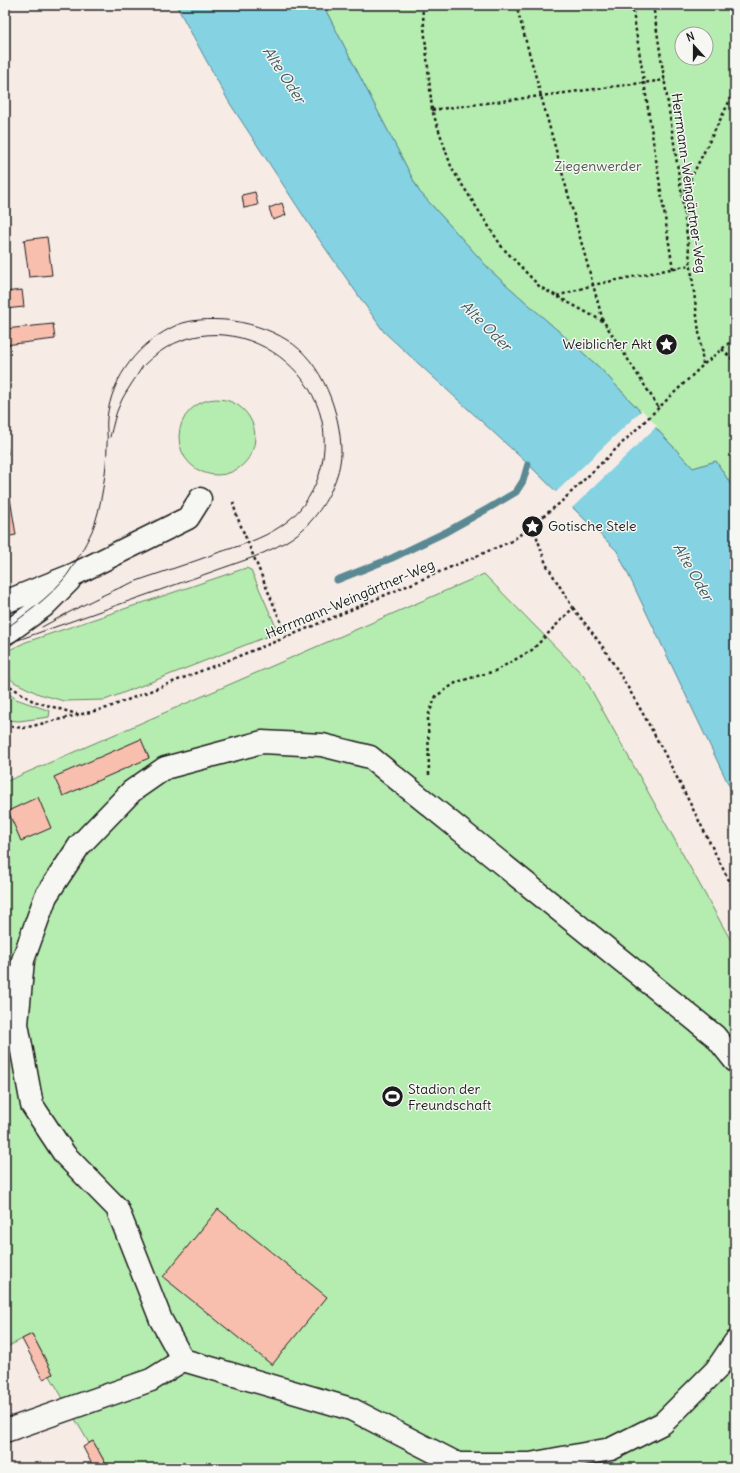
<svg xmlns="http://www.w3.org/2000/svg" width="740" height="1473" font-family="Delius,sans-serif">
	<rect width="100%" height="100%" fill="#f6ebe5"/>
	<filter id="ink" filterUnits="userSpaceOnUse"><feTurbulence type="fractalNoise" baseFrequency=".025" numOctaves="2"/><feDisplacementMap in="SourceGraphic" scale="8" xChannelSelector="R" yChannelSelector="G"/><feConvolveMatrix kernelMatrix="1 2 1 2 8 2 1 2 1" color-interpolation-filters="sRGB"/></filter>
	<g filter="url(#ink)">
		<!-- green -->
		<path fill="#b5ecaf" stroke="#688466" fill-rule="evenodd" d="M323 5H735V491L716 461 693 468 600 368 492 272 419 191ZM682 34H706V58H682Z
			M179 437a38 38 0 1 1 76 0a38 38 0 1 1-76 0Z
			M246 568 251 570 277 629 276 633 105 700 64 701 39 694 14 682 5 674V652L26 642Z
			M484 574 583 675 735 948V1468H108L93 1441 89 1443 50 1376 53 1374 32 1334 5 1348V782Z
			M5 691 16 699 50 711 49 717 19 721 5 720Z"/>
		<!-- water -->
		<path fill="#84d2e2" stroke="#5a8993" d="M176 5H323L419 191 492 272 600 368 693 468 716 461 735 491V798L617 551 528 464 384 332 316 235 229 102Z"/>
		<!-- pier -->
		<path fill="#f6ebe5" d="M642 410 657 426 571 509 555 493Z"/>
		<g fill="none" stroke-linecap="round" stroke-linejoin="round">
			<!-- stream -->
			<path stroke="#5a8993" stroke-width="7" d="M337 580 392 558 446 532 489 508 516 492 523 481 528 464"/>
		</g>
		<!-- building -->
		<path fill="#f8bfaf" stroke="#1c1c1c" d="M255 192 258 205 244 208 242 195Z
			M282 203 286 215 273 220 269 208Z
			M47 237 52 275 29 277 24 240Z
			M22 290 24 307 5 309V292Z
			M53 324 55 339 5 345V329Z
			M5 437 8 454H5Z
			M10 498 16 535 5 537V499Z
			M141 739 149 758 63 796 54 777Z
			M38 797 51 828 21 841 8 811Z
			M218 1209 327 1297 272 1365 163 1277Z
			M32 1334 53 1374 43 1379 22 1339Z
			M93 1441 108 1468H94L83 1447Z"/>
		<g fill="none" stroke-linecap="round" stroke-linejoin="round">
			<defs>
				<path id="minor" d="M5 602 75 574 188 518 200 499
					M5 634 44 606 69 581
					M735 1061 715 1036 370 757 322 745 262 742 165 768 132 791 79 846 46 896 23 960 17 1024 32 1105 65 1155 117 1208 161 1320 183 1360 351 1409 458 1464H530L611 1449 663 1423 716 1370 735 1342
					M5 1431 151 1380 183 1360"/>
			</defs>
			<!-- minor casing -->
			<use href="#minor" stroke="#1c1c1c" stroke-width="25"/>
			<!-- path -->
			<path stroke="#1c1c1c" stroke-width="2.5" stroke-dasharray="3 3" stroke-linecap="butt" d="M422 5 432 110 452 169 502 247 540 287 604 322 659 408
				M516 5 603 321
				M632 5 673 269
				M653 5 682 196 703 364
				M432 110 665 80
				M682 196 735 90
				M557 296 593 285 690 265
				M722 349 735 362
				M233 502 236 514 287 637
				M573 608C584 622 596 637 606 652 655 728 693 811 735 892
				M5 683 33 701 80 715
				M5 726 24 728 107 708 287 637 512 541 560 503 703 365 735 338
				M429 775 428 716 436 696 457 682 495 671 532 650 573 608 546 564 533 526"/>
			<!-- minor -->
			<use href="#minor" stroke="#f6f6f2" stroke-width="22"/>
			<!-- tram -->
			<path stroke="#1c1c1c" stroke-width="1" d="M42 627C75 609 110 590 145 578 169 570 193 562 217 553 239 546 262 539 281 526 299 514 312 496 319 475 352 372 221 286 143 366 140 370 137 376 134 380 129 388 123 396 120 404 115 414 113 426 110 437
				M5 629C26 614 47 599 63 580 72 570 86 544 92 531 101 510 107 468 107 445 108 436 106 427 107 418 112 376 139 342 177 325 192 319 210 319 226 320 246 322 270 329 287 340 322 361 341 413 341 452 341 476 326 504 311 521 296 539 275 548 254 557L18 640
				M5 646 21 638"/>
		</g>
	</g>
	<!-- icons -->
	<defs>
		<symbol id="sight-disc" viewBox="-11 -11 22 22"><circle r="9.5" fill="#1c1c1c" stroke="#f6f6f2"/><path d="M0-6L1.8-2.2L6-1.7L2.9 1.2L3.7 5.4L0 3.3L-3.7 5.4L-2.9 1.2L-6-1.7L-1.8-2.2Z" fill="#fff"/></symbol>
		<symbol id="stadium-disc" viewBox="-11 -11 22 22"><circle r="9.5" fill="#1c1c1c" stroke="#f6f6f2"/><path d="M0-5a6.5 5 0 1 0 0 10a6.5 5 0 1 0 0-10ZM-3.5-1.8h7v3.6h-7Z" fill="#fff"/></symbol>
	</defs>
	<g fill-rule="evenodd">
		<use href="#sight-disc" x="654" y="332" width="25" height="25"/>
		<use href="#sight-disc" x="520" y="514" width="25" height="25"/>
		<use href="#stadium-disc" x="380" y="1084" width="25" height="25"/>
	</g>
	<g text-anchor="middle" stroke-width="3" stroke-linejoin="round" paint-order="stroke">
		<!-- park labels -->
		<g font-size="14" fill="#4a5a48" stroke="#f6f6f2">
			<text x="598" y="171">Ziegenwerder</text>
		</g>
		<!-- street labels -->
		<g font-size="14" fill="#1c1c1c" stroke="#f6f6f2">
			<text transform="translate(689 183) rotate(82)" y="5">Herrmann-Weingärtner-Weg</text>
			<text transform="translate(350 599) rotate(-23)" y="5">Herrmann-Weingärtner-Weg</text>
		</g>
		<!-- poi labels -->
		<g font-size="14" fill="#1c1c1c" stroke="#f6f6f2" text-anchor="start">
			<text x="652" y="349" text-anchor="end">Weiblicher Akt</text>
			<text x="548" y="531">Gotische Stele</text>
			<text x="408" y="1094">Stadion der<tspan x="408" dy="16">Freundschaft</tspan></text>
		</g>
		<!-- water labels -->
		<g font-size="15" font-style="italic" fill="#405c61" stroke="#f6f6f2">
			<text transform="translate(284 75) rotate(57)" y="5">Alte Oder</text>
			<text transform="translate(486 326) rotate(45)" y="5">Alte Oder</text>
			<text transform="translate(693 572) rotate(60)" y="5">Alte Oder</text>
		</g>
	</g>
	<!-- margin -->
	<rect width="740" height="1473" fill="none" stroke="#f6f6f2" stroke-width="20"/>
	<rect x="10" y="10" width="720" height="1453" fill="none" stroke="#1c1c1c" stroke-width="1.5" filter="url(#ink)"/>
	<!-- north arrow -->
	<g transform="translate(694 46) rotate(339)"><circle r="19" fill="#f6f6f2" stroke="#9f9f9c"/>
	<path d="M0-3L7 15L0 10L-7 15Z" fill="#1c1c1c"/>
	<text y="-6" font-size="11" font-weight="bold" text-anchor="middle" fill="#1c1c1c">N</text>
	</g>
</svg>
